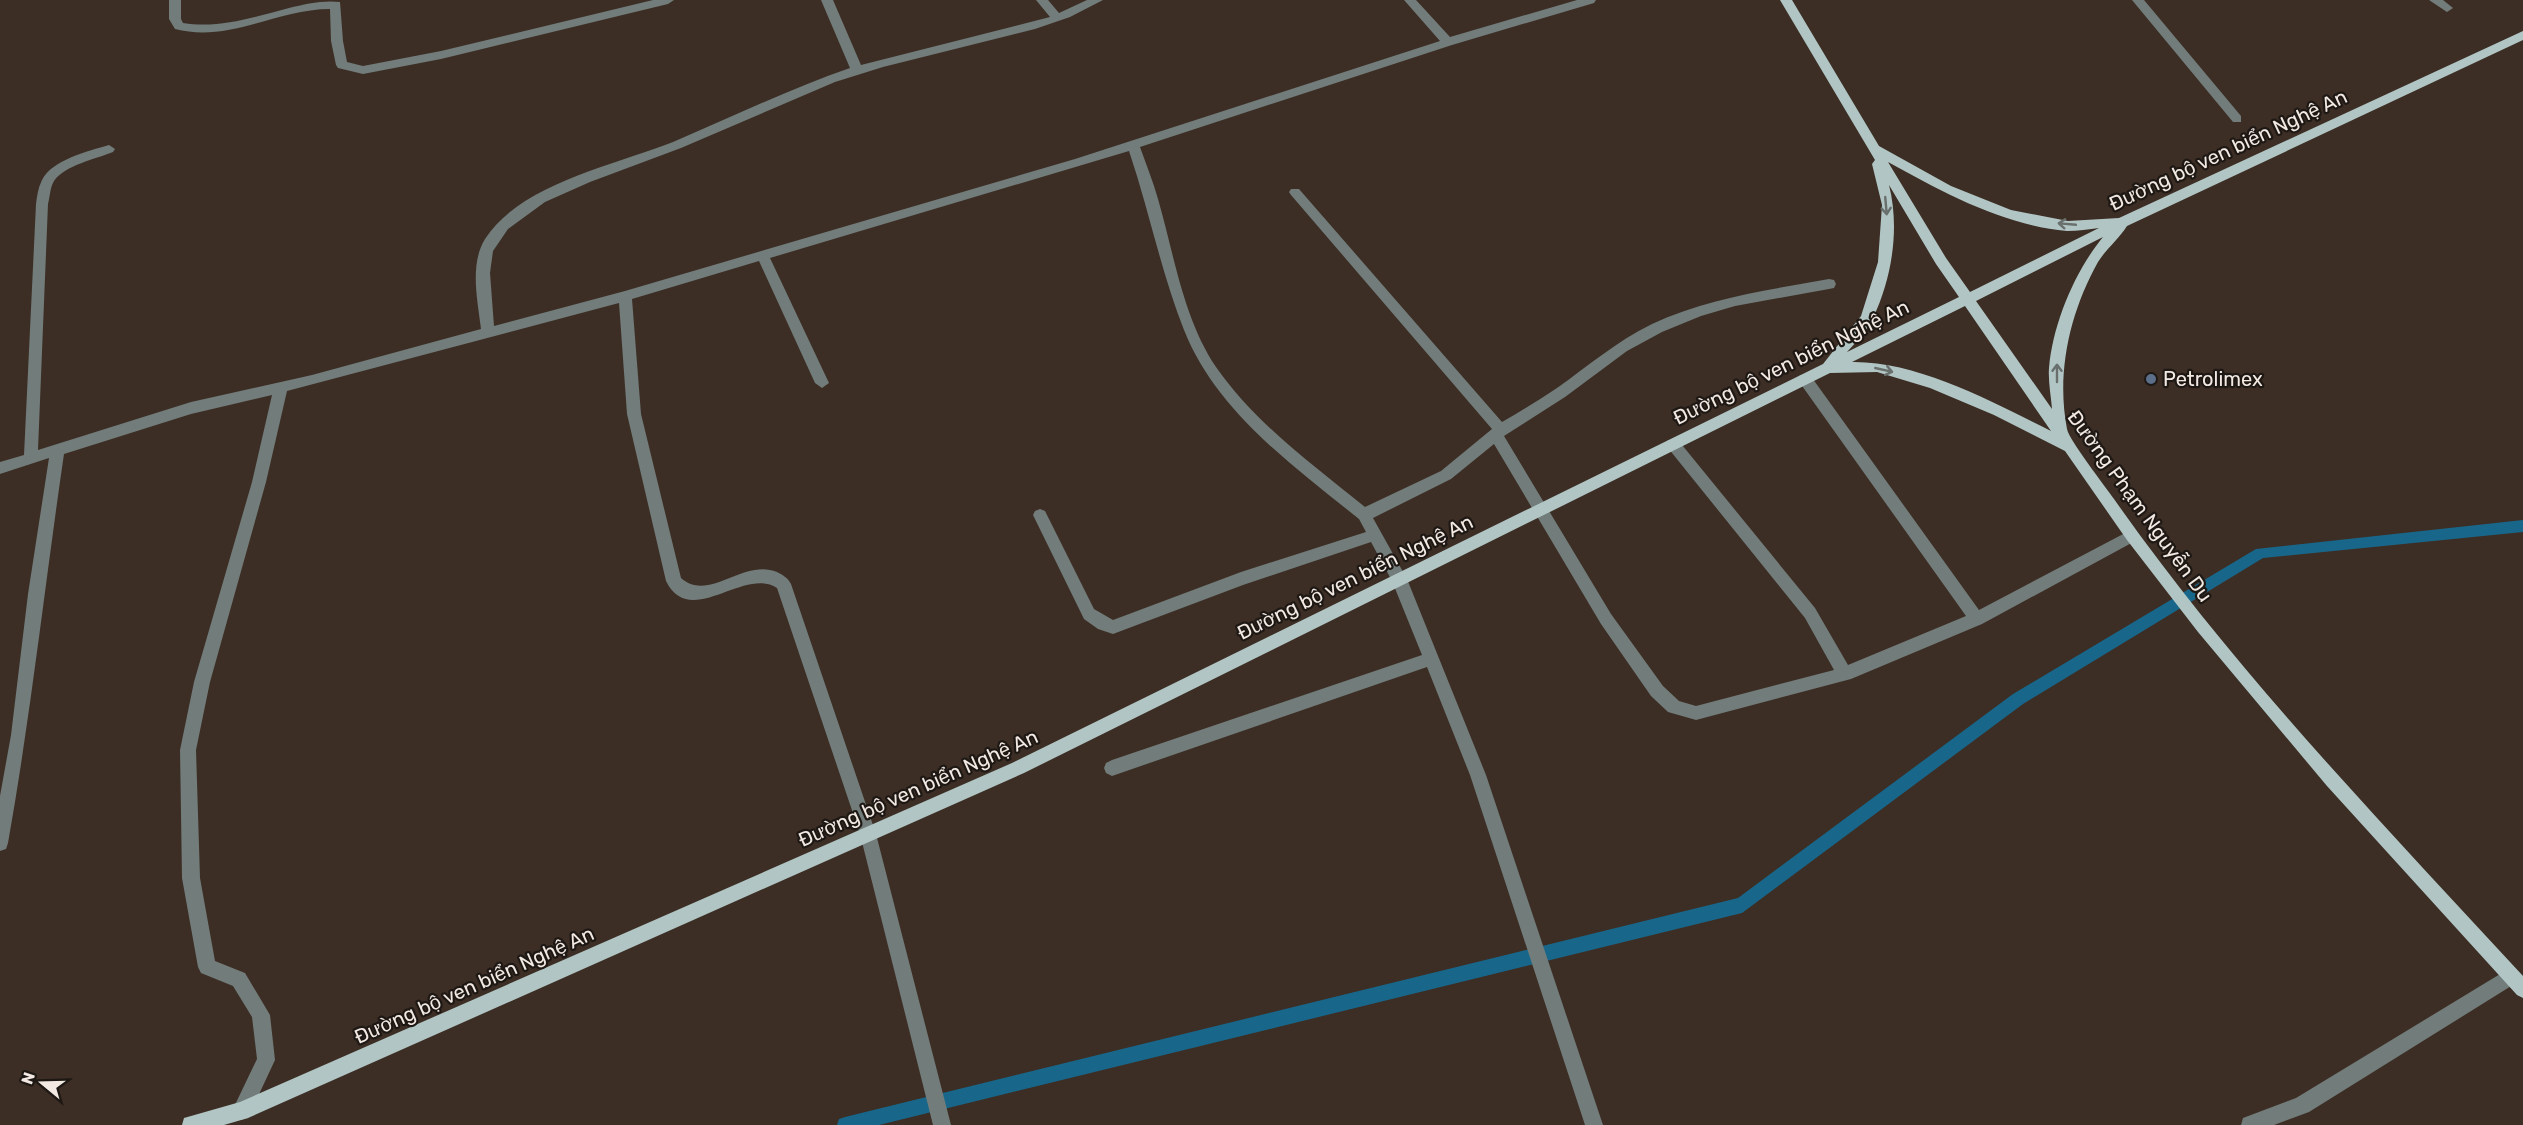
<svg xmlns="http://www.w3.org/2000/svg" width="2523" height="1125" font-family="Rubik,sans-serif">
	<rect width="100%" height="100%" fill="#3c2e25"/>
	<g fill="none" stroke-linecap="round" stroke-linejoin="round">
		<!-- stream -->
		<path fill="#18678b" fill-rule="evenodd" d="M2523 520V532L2263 558 2023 704 1742 913 879 1125H837L839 1119 845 1117 1738 898 2013 694 2256 549Z"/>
		<!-- minor -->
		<path fill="#727c7a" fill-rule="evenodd" d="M169 0H181V19L183 23C219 29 254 17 289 8 305 4 323 0 340 2L343 41 347 62 363 66 441 51 653 0H674L668 4 441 59 363 74 338 68 336 65 331 41 330 9C277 9 229 43 175 29L169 19Z
			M821 0H833L861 65 1050 17 1036 0H1048L1059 13 1087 0H1103L1070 17 1035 29 883 67 835 82 681 148 590 182 545 202 508 229 493 251 490 273 494 326 625 291 1075 159 1440 41 1404 0H1416L1450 37 1577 0H1596L1594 3 1452 45 1140 147C1146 164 1153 181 1158 199 1174 254 1183 318 1216 367 1255 423 1313 465 1365 507L1441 471 1492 429 1291 195 1289 192 1291 189H1299L1502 422C1521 411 1539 400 1557 388 1588 366 1617 341 1652 324 1708 298 1769 290 1829 279L1834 280 1836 284 1834 288 1829 289 1735 306 1701 316 1662 332 1627 351 1565 397 1504 436 1611 614 1663 686 1679 701 1696 706 1834 670 1805 618 1668 448 1666 444 1668 440H1678L1815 608 1848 665 1966 616 1800 383 1798 379 1800 375H1810L1979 610 2127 532 2132 530 2137 532 2139 536 2137 540 1982 624 1851 679 1696 720 1668 712 1651 696 1601 624 1494 444 1451 479 1373 518 1407 579 1486 775 1603 1125H1585L1470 775 1427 667 1112 776 1106 773 1104 768 1106 763 1112 760 1422 655 1392 581 1371 542 1243 585 1113 634 1098 629 1084 619 1033 515 1035 511 1040 509 1045 511 1094 609 1113 620 1241 572 1366 532 1359 519C1293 466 1216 411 1184 330 1161 272 1149 210 1129 151L770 258 829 383 822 388 815 383 759 261 632 299 641 414 681 578C709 603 743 558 777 572 783 575 788 578 791 584L876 834 951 1125H933L860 834 777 588C744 566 690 630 666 581L627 414 619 303 287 391 266 482 210 682 196 750 200 878 215 961 245 973 270 1015 275 1060 248 1118 241 1120 234 1118 232 1111 257 1059 252 1017 233 986 201 973 198 967 182 878 180 750 194 682 252 482 272 395 191 414 64 454C45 583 31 714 8 843L6 849 0 851V796L11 735 28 594 49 458 0 474V462L24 455 36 204C37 196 38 188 42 180 52 160 88 151 109 145L115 149 113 152C96 159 65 165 54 181 50 187 50 197 48 204L38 450 191 402 312 375 481 329C478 302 469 265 485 239 520 184 615 165 673 142 732 117 789 89 850 68Z
			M2132 0H2144L2241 116V122H2233Z
			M2429 0H2443L2453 8 2447 12Z
			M2510 968 2516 971 2519 977 2516 983 2309 1112 2274 1125H2241L2243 1118 2296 1098Z"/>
		<!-- major -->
		<path fill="#b1c6c4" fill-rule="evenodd" d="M1780 0H1792L1879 146 1951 186 2011 210 2068 221 2119 218 2523 31V40L2127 226C2119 239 2106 249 2098 262 2070 312 2056 372 2067 429 2069 440 2105 486 2114 499 2234 670 2382 823 2523 976V998L2517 995 2327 786 2198 632 2127 540 2065 451 1994 415 1930 388 1877 372 1830 373 1024 773 248 1118 224 1125H182L184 1118 240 1102 1012 763 1823 364 1861 316 1878 262 1882 205 1872 164 1875 160ZM1888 162C1944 193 2003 225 2067 231 2078 231 2089 229 2099 228L1970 292 1946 258ZM1889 185 1936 264 1959 297 1847 352C1856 342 1868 330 1873 318 1892 278 1900 228 1889 185ZM2103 237C2075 271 2053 323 2049 368 2048 381 2051 396 2052 409L1976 301ZM1965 306 2051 431C1993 402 1918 361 1852 362Z"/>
	</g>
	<!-- one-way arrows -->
	<defs><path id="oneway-shaft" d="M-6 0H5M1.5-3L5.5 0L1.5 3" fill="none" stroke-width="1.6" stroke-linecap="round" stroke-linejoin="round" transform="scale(1.5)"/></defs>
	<g stroke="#686f6c">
		<use href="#oneway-shaft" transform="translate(1886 206) rotate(85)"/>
		<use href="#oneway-shaft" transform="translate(2067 224) rotate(-175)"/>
		<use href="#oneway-shaft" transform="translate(1884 370) rotate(13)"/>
		<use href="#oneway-shaft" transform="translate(2057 373) rotate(-90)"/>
	</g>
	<!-- markers -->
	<circle fill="#5c6f8a" stroke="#1e1814" stroke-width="2" cx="2151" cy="379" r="6"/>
	<g text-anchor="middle" stroke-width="4.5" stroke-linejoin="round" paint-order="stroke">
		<!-- street labels -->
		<g font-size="20" fill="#f3e9e3" stroke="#1e1814">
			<text transform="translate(2228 150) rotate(-25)" y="7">Đường bộ ven biển Nghệ An</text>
			<text transform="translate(1791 362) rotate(-26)" y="7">Đường bộ ven biển Nghệ An</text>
			<text transform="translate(2140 506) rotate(54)" y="7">Đường Phạm Nguyễn Du</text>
			<text transform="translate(1355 577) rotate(-26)" y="7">Đường bộ ven biển Nghệ An</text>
			<text transform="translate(918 788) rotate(-24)" y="7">Đường bộ ven biển Nghệ An</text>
			<text transform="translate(474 985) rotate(-24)" y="7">Đường bộ ven biển Nghệ An</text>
		</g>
		<!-- poi labels -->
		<g font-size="20" fill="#f3e9e3" stroke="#1e1814" text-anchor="start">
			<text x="2163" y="386">Petrolimex</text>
		</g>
	</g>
	<!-- north arrow -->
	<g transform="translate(42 1083) rotate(289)" stroke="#1e1814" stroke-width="4.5" paint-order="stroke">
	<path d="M0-4.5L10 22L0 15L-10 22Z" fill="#f3e9e3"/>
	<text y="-9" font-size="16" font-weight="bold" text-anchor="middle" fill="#f3e9e3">N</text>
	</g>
</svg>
